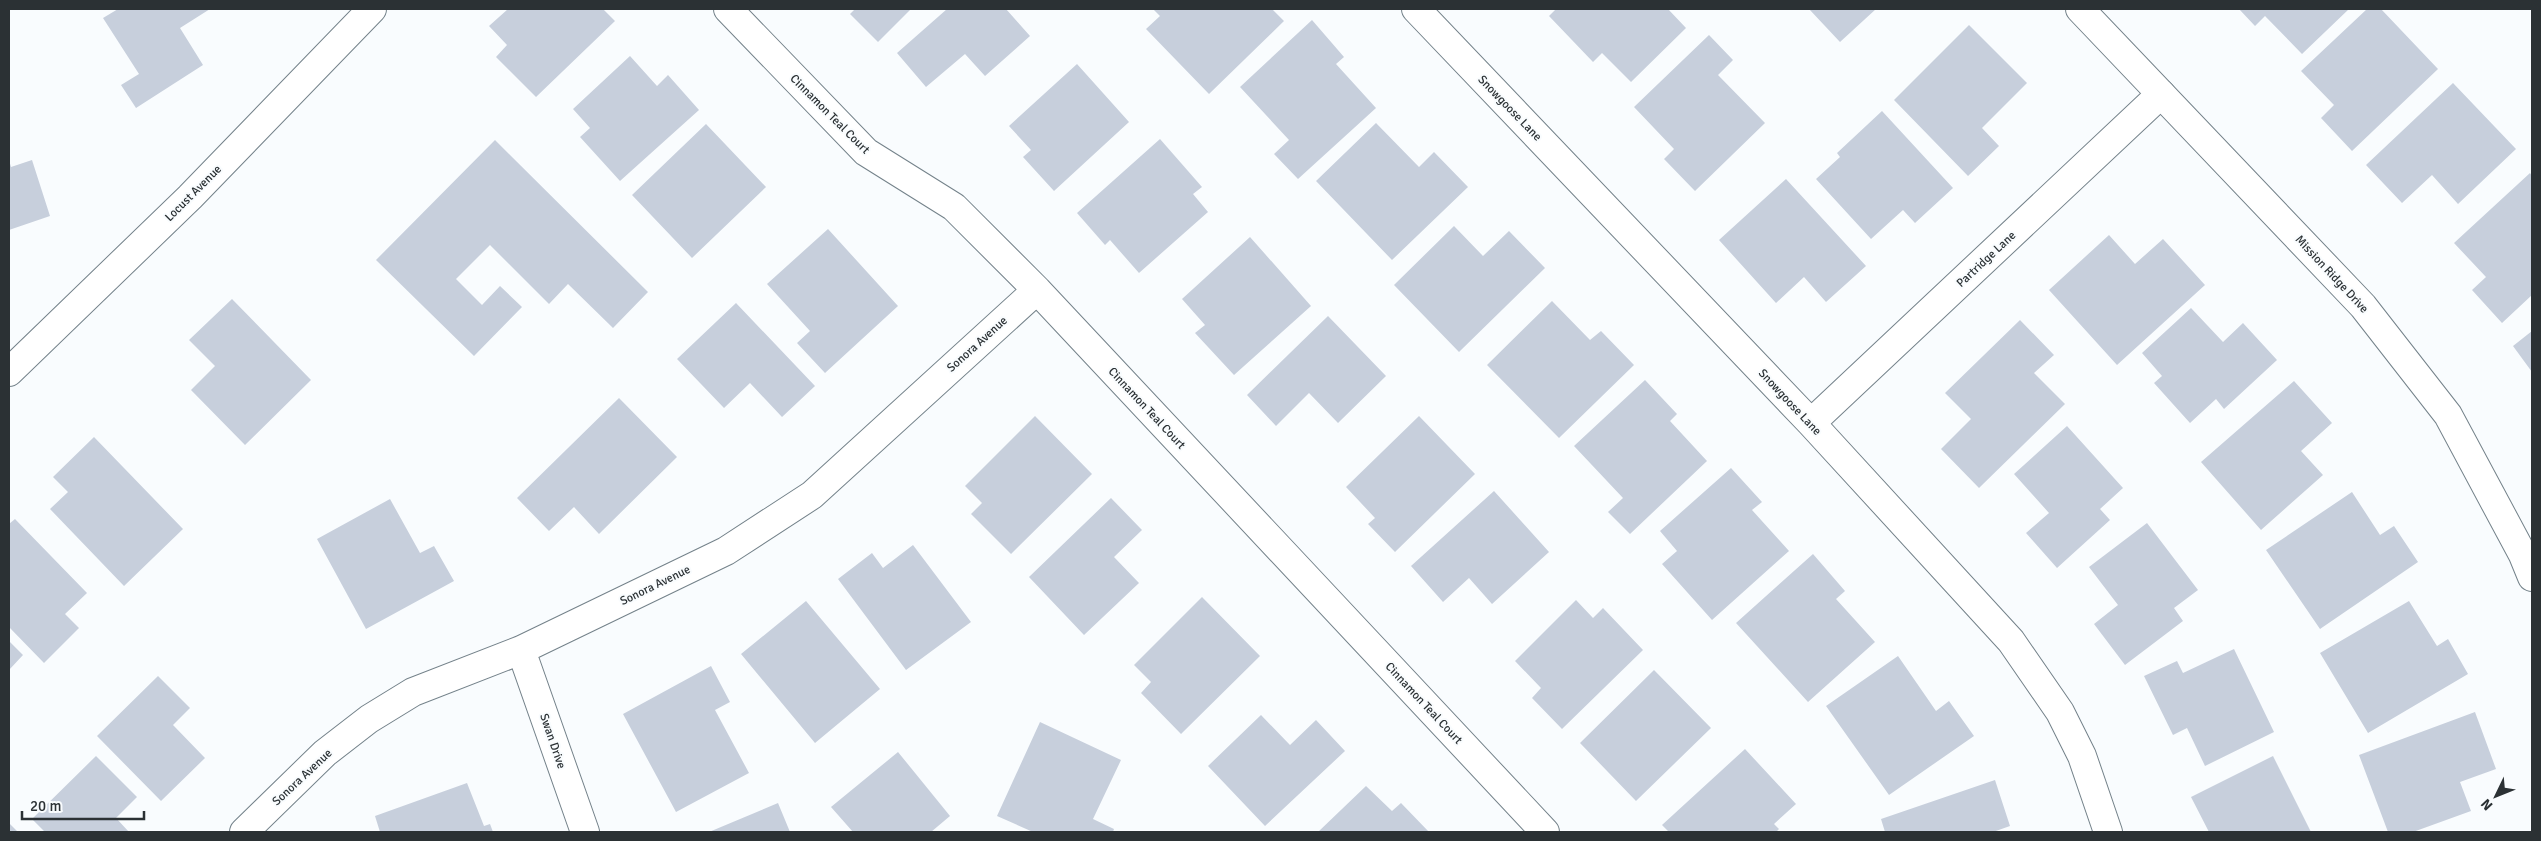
<svg xmlns="http://www.w3.org/2000/svg" width="2541" height="841" font-family="Signika,sans-serif">
	<rect width="100%" height="100%" fill="#f9fcfe"/>
	<!-- building -->
	<path fill="#c7cfdc" d="M118 9H210L180 28 203 65 136 108 121 85 139 74 103 18Z
		M508 9H603L615 21 536 97 496 57 507 45 489 26Z
		M855 9H911L878 42 850 14Z
		M947 9H1006L1030 36 985 76 965 54 926 87 897 53Z
		M1153 9H1272L1284 21 1209 94 1146 29 1160 16Z
		M1556 9H1668L1686 28 1631 82 1602 53 1593 62 1549 16Z
		M1809 9H1876L1840 42Z
		M2239 9H2349L2302 54 2265 16 2255 26Z
		M2367 9H2381L2438 69 2352 151 2321 118 2334 105 2301 71Z
		M1312 20 1344 57 1336 64 1376 108 1298 179 1274 154 1289 140 1240 87Z
		M1969 25 2027 83 1982 128 1999 146 1968 176 1894 100Z
		M1709 35 1733 60 1718 75 1765 123 1695 191 1664 159 1674 149 1634 107Z
		M630 56 657 86 668 75 699 110 620 181 580 137 590 128 573 109Z
		M1077 64 1129 122 1054 191 1023 157 1031 150 1009 126Z
		M2453 83 2516 149 2458 204 2432 175 2402 203 2366 165Z
		M1882 111 1953 188 1915 223 1903 210 1871 239 1816 179 1840 157 1837 153Z
		M1376 123 1419 167 1434 152 1468 187 1392 260 1316 181Z
		M706 124 766 187 692 258 632 195Z
		M1160 139 1202 187 1193 194 1208 212 1139 273 1110 240 1105 245 1077 213Z
		M495 140 648 292 613 328 568 284 549 304 490 245 456 279 482 305 500 286 522 307 474 356 376 260Z
		M9 160 11 167 32 160 50 216 9 230Z
		M2530 173 2532 176V295L2502 323 2472 290 2486 277 2454 243Z
		M1786 179 1866 266 1826 302 1804 277 1776 303 1719 240Z
		M1454 226 1483 256 1509 231 1545 268 1459 352 1394 285Z
		M828 229 898 306 825 373 797 343 810 331 767 284Z
		M2109 235 2135 264 2163 239 2205 285 2117 365 2049 290Z
		M1250 237 1311 306 1234 375 1195 333 1205 325 1182 299Z
		M232 299 311 380 245 445 191 390 215 366 189 340Z
		M1552 301 1590 340 1601 331 1634 365 1559 438 1487 365Z
		M736 303 815 386 782 417 750 383 724 408 677 359Z
		M2191 308 2223 342 2243 323 2277 360 2224 409 2216 399 2190 423 2154 383 2162 376 2142 353Z
		M1328 316 1386 376 1338 423 1309 393 1276 426 1247 395Z
		M2020 320 2054 355 2034 373 2065 404 1979 488 1941 449 1971 419 1945 393Z
		M2532 331V372L2513 346Z
		M1645 380 1677 414 1670 421 1707 461 1630 534 1608 512 1623 498 1574 446Z
		M2294 381 2332 423 2301 451 2323 475 2261 530 2201 462Z
		M619 398 677 457 599 534 574 507 549 531 517 498Z
		M1035 416 1092 474 1011 554 971 514 982 503 965 486Z
		M1419 416 1475 474 1395 552 1368 524 1375 518 1346 487Z
		M2067 426 2123 488 2100 509 2110 520 2057 568 2026 533 2049 513 2014 474Z
		M94 437 183 529 124 586 50 509 68 492 53 477Z
		M1731 468 1762 502 1752 510 1789 551 1712 620 1662 564 1677 551 1660 531Z
		M1494 491 1549 552 1492 604 1469 578 1443 602 1411 566Z
		M2352 492 2380 535 2394 526 2418 562 2320 629 2266 550Z
		M1111 498 1142 530 1114 557 1139 583 1084 635 1029 577Z
		M390 499 420 553 434 546 454 581 366 629 317 539Z
		M15 519 87 593 65 614 79 628 44 663 9 627V524Z
		M2147 523 2198 590 2174 608 2183 621 2125 665 2094 624 2118 605 2089 567Z
		M913 545 971 622 906 670 838 579 872 553 883 568Z
		M1813 554 1845 591 1836 599 1875 642 1808 702 1736 623Z
		M1202 597 1260 656 1181 734 1141 693 1151 682 1134 665Z
		M1576 600 1593 618 1603 608 1643 650 1562 729 1532 698 1541 688 1515 661Z
		M806 601 880 689 815 743 741 654Z
		M2409 601 2437 646 2448 639 2468 674 2368 733 2320 653Z
		M9 641 23 655 9 670Z
		M2234 649 2274 732 2205 766 2187 728 2173 735 2144 676 2177 661 2183 673Z
		M1898 656 1936 711 1949 701 1974 736 1889 795 1826 706Z
		M711 666 730 702 715 710 749 773 676 812 623 714Z
		M1654 670 1711 728 1636 801 1580 743Z
		M158 676 190 708 173 725 205 758 161 801 97 736Z
		M2475 712 2496 769 2460 782 2471 811 2413 832H2388L2359 755Z
		M1261 715 1290 745 1316 720 1345 751 1265 826 1208 766Z
		M1040 722 1121 760 1093 819 1114 829 1113 832H1033L997 816Z
		M1745 749 1796 804 1774 824 1779 829 1776 832H1669L1662 825Z
		M898 752 950 816 931 832H853L831 807Z
		M96 756 137 797 116 818 129 832H45L32 819Z
		M2273 756 2311 832H2209L2191 797Z
		M1995 780 2010 826 1993 832H1885L1881 819Z
		M467 783 484 826 490 824 493 832H380L375 816Z
		M1366 786 1392 811 1401 803 1429 832H1318Z
		M778 803 790 832H709Z
		M9 823 18 832H9Z"/>
	<g fill="none" stroke-linecap="round" stroke-linejoin="round">
		<defs>
			<path id="street" d="M728 9 866 152 954 207 1037 290 1545 832
				M1416 9 1811 423 2011 641 2060 712 2082 756 2108 832
				M1811 423 2161 94
				M521 650 585 832
				M244 832 325 753 369 719 413 692 521 650 726 551 812 495 1037 290"/>
			<path id="secondary" d="M2080 9 2363 306 2448 415 2523 555 2532 577
				M9 372 190 197 372 9"/>
		</defs>
		<!-- street casing -->
		<use href="#street" stroke="#74828a" stroke-width="30"/>
		<!-- secondary casing -->
		<use href="#secondary" stroke="#74828a" stroke-width="30"/>
		<!-- street -->
		<use href="#street" stroke="#fff" stroke-width="28"/>
		<!-- secondary -->
		<use href="#secondary" stroke="#fff" stroke-width="28"/>
	</g>
	<g text-anchor="middle" stroke-width="4" stroke-linejoin="round" paint-order="stroke">
		<!-- street labels -->
		<g font-size="12" fill="#2b3134" stroke="#f9fcfe">
			<text transform="translate(1510 108) rotate(46)" y="4">Snowgoose Lane</text>
			<text transform="translate(830 114) rotate(45)" y="4">Cinnamon Teal Court</text>
			<text transform="translate(193 193) rotate(-45)" y="4">Locust Avenue</text>
			<text transform="translate(1986 259) rotate(-43)" y="4">Partridge Lane</text>
			<text transform="translate(2332 274) rotate(47)" y="4">Mission Ridge Drive</text>
			<text transform="translate(977 344) rotate(-42)" y="4">Sonora Avenue</text>
			<text transform="translate(1790 402) rotate(47)" y="4">Snowgoose Lane</text>
			<text transform="translate(1147 408) rotate(47)" y="4">Cinnamon Teal Court</text>
			<text transform="translate(655 585) rotate(-26)" y="4">Sonora Avenue</text>
			<text transform="translate(1424 703) rotate(47)" y="4">Cinnamon Teal Court</text>
			<text transform="translate(553 741) rotate(71)" y="4">Swan Drive</text>
			<text transform="translate(302 777) rotate(-43)" y="4">Sonora Avenue</text>
		</g>
	</g>
	<!-- border -->
	<rect width="2541" height="841" fill="none" stroke="#2b3134" stroke-width="20"/>
	<!-- north arrow -->
	<g transform="translate(2496 796) rotate(227)" stroke="#f9fcfe" stroke-width="4" paint-order="stroke">
	<path d="M0-4L9 19L0 12L-9 19Z" fill="#2b3134"/>
	<text y="-8" font-size="14" font-weight="bold" text-anchor="middle" fill="#2b3134">N</text>
	</g>
	<!-- scale -->
	<path d="M22 811v8h122v-8" fill="none" stroke="#2b3134" stroke-width="2.5"/>
	<text x="30" y="811" font-size="15" fill="#2b3134" stroke="#f9fcfe" stroke-width="4" paint-order="stroke">20 m</text>
</svg>
